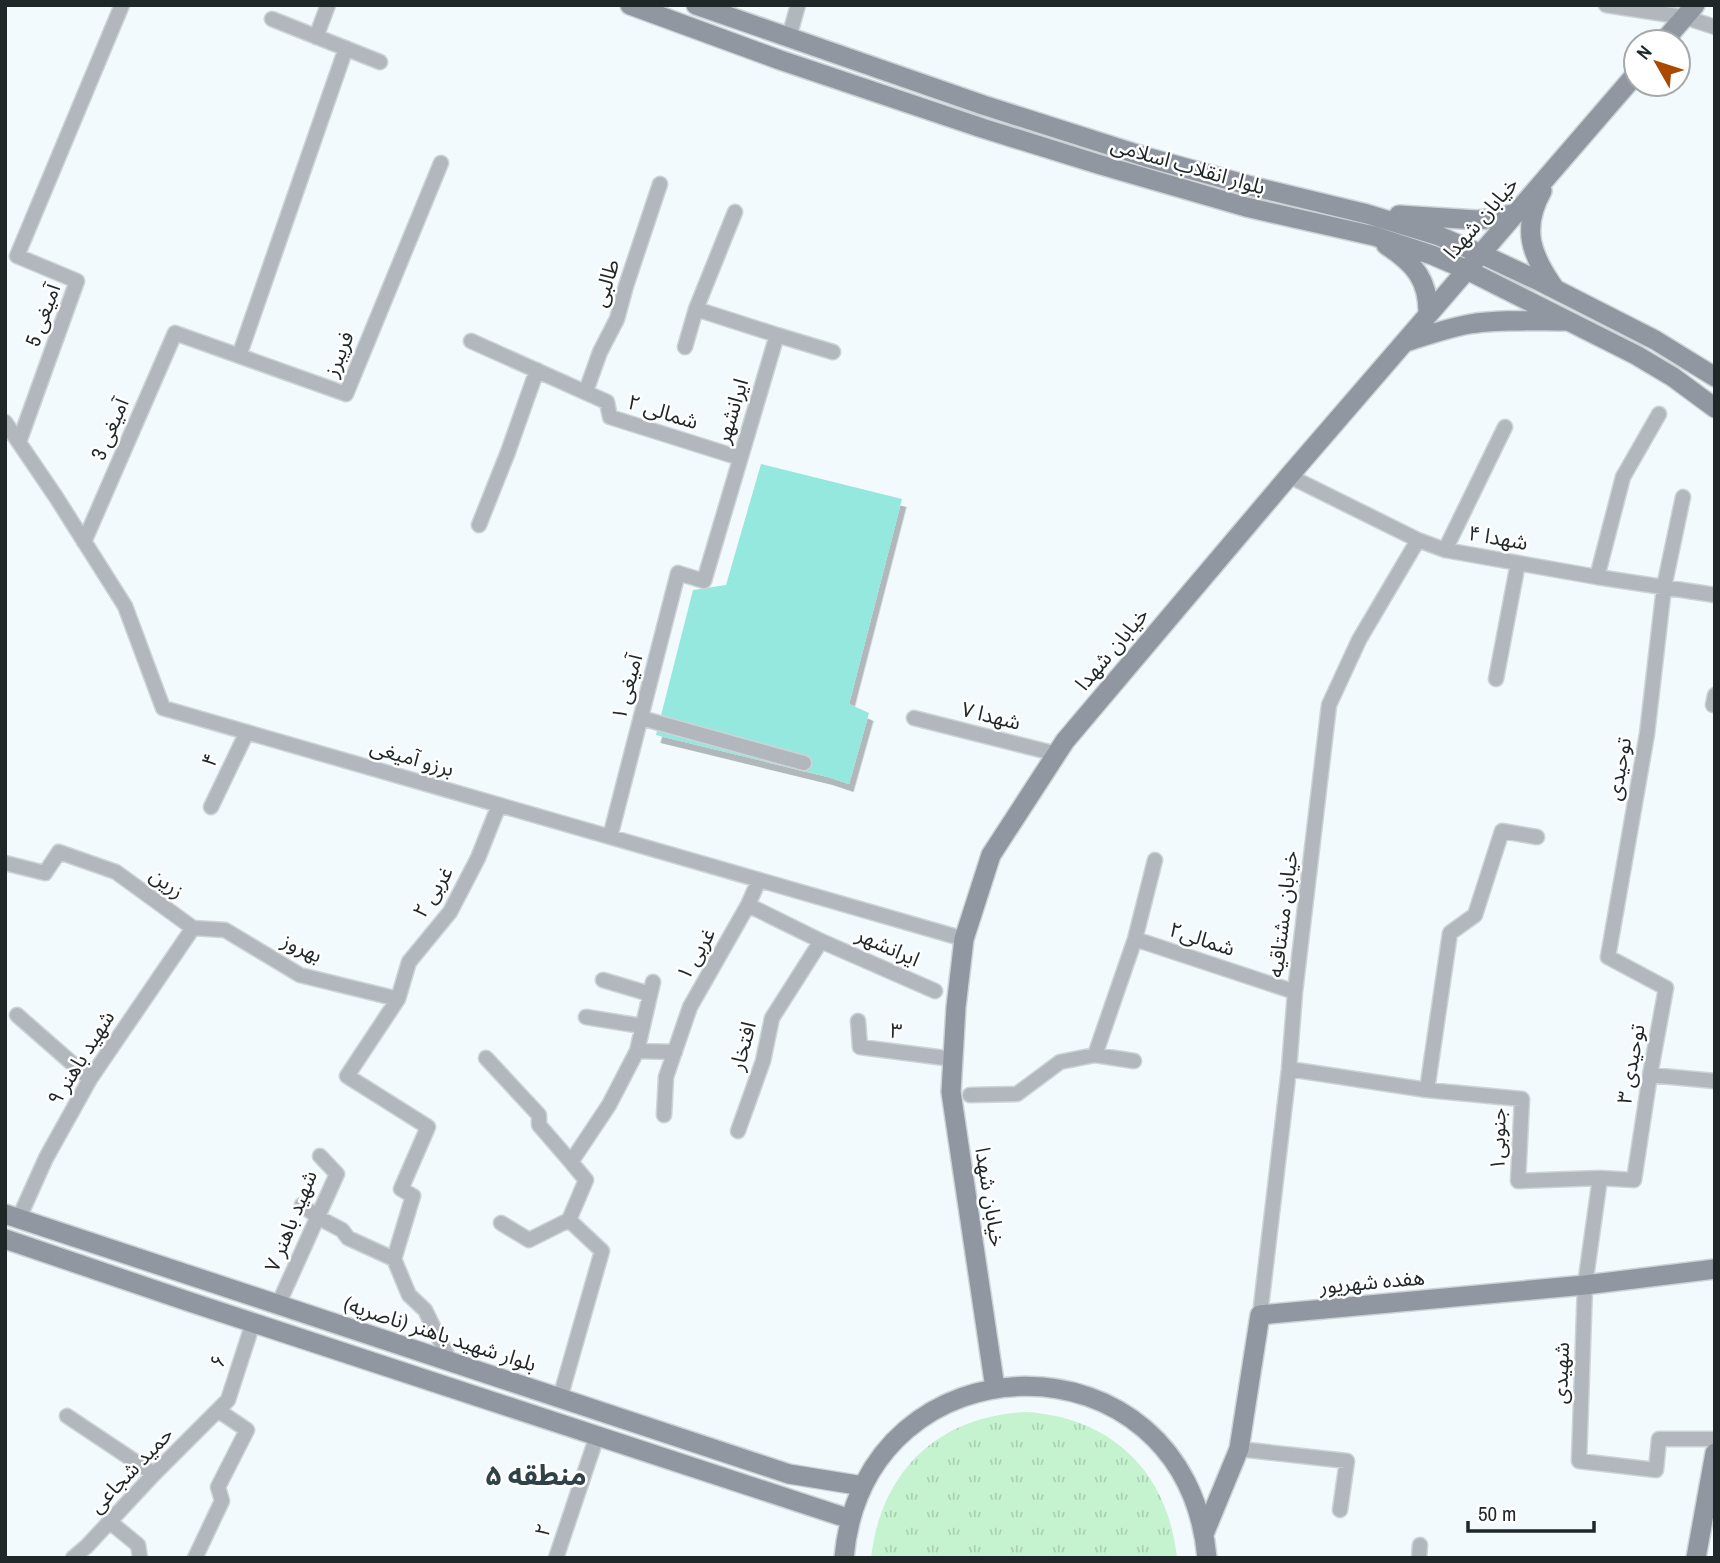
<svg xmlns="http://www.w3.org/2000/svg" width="1720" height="1563" font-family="'Archivo Narrow','Noto Sans Arabic',sans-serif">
	<defs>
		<pattern id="park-tufts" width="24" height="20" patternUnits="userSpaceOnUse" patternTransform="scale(1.75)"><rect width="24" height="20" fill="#c5f3cf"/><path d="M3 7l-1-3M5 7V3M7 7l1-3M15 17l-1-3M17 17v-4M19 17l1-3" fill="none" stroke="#a9d0b2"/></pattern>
		<filter id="shadow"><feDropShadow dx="4.5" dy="8" stdDeviation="0" flood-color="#0004"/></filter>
	</defs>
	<rect width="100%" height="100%" fill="#f2fafd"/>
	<!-- park -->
	<path fill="url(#park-tufts)" d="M1027 1412C1113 1418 1168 1473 1177 1558H871C881 1470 939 1416 1027 1412Z"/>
	<!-- building -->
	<path fill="#95e8de" filter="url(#shadow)" d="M761 464 902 499 849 704 869 713 849 784 828 777 656 735 693 590 726 585Z"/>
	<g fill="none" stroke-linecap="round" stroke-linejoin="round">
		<defs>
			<path id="street" d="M1606 5 1684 17 1715 27
				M272 19 380 62
				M316 37 328 5
				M789 37 798 5
				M777 335 833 352
				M471 341 607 402 610 417 740 458
				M685 347 696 309 735 212
				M239 356 346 48
				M586 391 600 352 617 319 626 286 660 184
				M5 422 56 497 125 606 163 708 964 939
				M19 442 77 281 17 256 122 5
				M1289 476 1418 540 1445 550 1597 577 1715 595
				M479 525 508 452 537 370
				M84 542 175 333 346 394 441 163
				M1445 550 1505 427
				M1597 577 1623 477 1659 414
				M1496 679 1518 563
				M1713 705 1715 695
				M641 718 804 763
				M914 718 1057 754
				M211 807 247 732
				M610 837 678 573 704 581 777 335 696 309
				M5 863 45 873 59 852 116 872 193 928
				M748 905 821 941 935 991
				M193 928 225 930 300 975 398 999
				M1135 939 1295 992
				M603 980 650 994
				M17 1015 90 1079
				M586 1017 642 1026
				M858 1021 860 1047 953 1059
				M637 1051 675 1052
				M1095 1055 1135 939 1155 860
				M486 1058 539 1115V1125L571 1162
				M1289 1069 1427 1090 1522 1099 1518 1181 1600 1178 1585 1285 1579 1461 1656 1470 1659 1439H1715
				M1650 1075 1715 1081
				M1427 1090 1450 933 1475 915 1502 831 1537 837
				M970 1095 1017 1094 1060 1062 1095 1055 1134 1061
				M664 1115 666 1077 690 1007 748 905 759 880
				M738 1131 763 1061 772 1018 821 941
				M1600 1178 1634 1180 1650 1075 1666 988 1608 957 1647 734 1664 587 1683 497
				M302 1205 319 1218 342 1230 348 1238 394 1259
				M19 1218 46 1158 90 1079 193 928
				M501 1223 529 1240 569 1220
				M278 1305 337 1174 320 1156
				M1260 1315 1289 1069 1295 992 1329 705 1359 640 1418 540
				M451 1363 425 1310 409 1295 394 1259 413 1196 401 1189 428 1127 347 1076 398 999 409 962 450 912 478 858 499 805
				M560 1398 602 1251 569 1220 586 1180 571 1162 609 1105 637 1051 653 982
				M67 1416 154 1474
				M1239 1449 1347 1461 1340 1510
				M110 1522 138 1545 140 1558
				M73 1558 87 1546 154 1474 228 1400 253 1323
				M195 1558 222 1501 218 1487 247 1430 219 1411
				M556 1558 597 1436
				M1419 1558 1420 1545"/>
			<path id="secondary" d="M630 5 780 60 982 128 1101 165 1246 207 1374 236 1432 255 1467 270 1636 355 1673 377 1715 408
				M696 5 983 105 1146 157 1251 186 1367 214 1439 236 1481 254 1541 282 1655 340 1715 377
				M1663 42 1695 5
				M1542 191C1521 229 1531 255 1555 289
				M1399 215 1477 220 1496 218 1516 213
				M1386 245C1414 263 1429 280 1428 315
				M1406 342C1427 335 1448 328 1470 324 1501 319 1534 321 1566 321
				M5 1214 789 1474 863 1486
				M5 1239 190 1302 850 1519
				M995 1388 951 1092 956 1007 964 939 991 855 1065 741 1289 476 1636 74
				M1204 1534 1239 1449 1260 1315 1585 1285 1715 1269
				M844 1558C864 1331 1186 1327 1207 1558
				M1696 1558 1715 1453"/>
		</defs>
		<!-- street casing -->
		<use href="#street" stroke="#ccd4d7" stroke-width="17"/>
		<!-- secondary casing -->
		<use href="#secondary" stroke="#ccd4d7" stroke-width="22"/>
		<!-- street -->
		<use href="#street" stroke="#b2b7bd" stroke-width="14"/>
		<!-- secondary -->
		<use href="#secondary" stroke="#9097a0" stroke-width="19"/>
	</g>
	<g text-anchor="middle" stroke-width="5" stroke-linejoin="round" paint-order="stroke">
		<!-- street labels -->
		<g font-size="21" fill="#1f2729" stroke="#fff">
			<text transform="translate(1188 166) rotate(16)" y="7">بلوار انقلاب اسلامی</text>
			<text transform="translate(1481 218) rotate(-49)" y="7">خیابان شهدا</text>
			<text transform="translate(606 283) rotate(-73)" y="7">طالبی</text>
			<text transform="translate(43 315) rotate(-70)" y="7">آمیغی 5</text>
			<text transform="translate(339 354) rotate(-68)" y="7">فریبرز</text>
			<text transform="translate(732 411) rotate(-73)" y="7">ایرانشهر</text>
			<text transform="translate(663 412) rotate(17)" y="7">۲ شمالی</text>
			<text transform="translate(110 429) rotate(-67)" y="7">آمیغی 3</text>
			<text transform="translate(1498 538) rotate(10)" y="7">شهدا ۴</text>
			<text transform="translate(1112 649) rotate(-50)" y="7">خیابان شهدا</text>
			<text transform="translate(627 687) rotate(-75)" y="7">آمیغی ۱</text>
			<text transform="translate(991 716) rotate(14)" y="7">شهدا ۷</text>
			<text transform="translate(412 758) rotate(16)" y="7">برزو آمیغی</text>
			<text transform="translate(210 760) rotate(-64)" y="7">۴</text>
			<text transform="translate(1619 769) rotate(-80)" y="7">توحیدی</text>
			<text transform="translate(167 883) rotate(36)" y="7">زرین</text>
			<text transform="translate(433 892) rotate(-58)" y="7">۲ غربی</text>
			<text transform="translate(1283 914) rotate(-83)" y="7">خیابان مشتاقیه</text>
			<text transform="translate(1202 939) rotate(18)" y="7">شمالی۲</text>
			<text transform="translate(888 947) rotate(24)" y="7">ایرانشهر</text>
			<text transform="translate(302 948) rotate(25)" y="7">بهروز</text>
			<text transform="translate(696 954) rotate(-60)" y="7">۱ غربی</text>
			<text transform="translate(896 1031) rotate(7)" y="7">۳</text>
			<text transform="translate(743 1046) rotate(-75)" y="7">افتخار</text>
			<text transform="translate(81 1058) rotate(-58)" y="7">شهید باهنر ۹</text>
			<text transform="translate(1631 1064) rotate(-80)" y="7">توحیدی ۳</text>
			<text transform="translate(1498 1139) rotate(-89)" y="7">جنوبی۱</text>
			<text transform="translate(990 1197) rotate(81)" y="7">خیابان شهدا</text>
			<text transform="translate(291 1221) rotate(-68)" y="7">شهید باهنر ۷</text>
			<text transform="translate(1372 1282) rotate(-5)" y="7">هفده شهریور</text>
			<text transform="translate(440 1334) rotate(18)" y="7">بلوار شهید باهنر (ناصریه)</text>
			<text transform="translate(218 1361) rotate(-73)" y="7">۶</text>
			<text transform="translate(1561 1373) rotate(-88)" y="7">شهیدی</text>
			<text transform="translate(131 1470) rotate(-46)" y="7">حمید شجاعی</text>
			<text transform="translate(543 1530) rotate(-71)" y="7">۲</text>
		</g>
		<!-- district labels -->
		<g font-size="28" font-weight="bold" fill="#304147" stroke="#fff">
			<text x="536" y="1485">منطقه ۵</text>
		</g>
	</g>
	<!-- border -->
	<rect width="1720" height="1563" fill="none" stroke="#1f2729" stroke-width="14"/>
	<!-- north arrow -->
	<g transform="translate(1657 63) rotate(309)"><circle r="33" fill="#ffffff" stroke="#a5a9a9" stroke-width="2"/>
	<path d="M0-5L12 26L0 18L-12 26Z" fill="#aa4a00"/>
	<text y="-10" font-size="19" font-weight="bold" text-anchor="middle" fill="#1f2729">N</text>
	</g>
	<!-- scale -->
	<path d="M1468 1521v10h126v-10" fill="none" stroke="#1f2729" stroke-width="3.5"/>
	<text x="1478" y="1521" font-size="21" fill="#1f2729" stroke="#ffffff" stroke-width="5" paint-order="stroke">50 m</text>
</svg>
